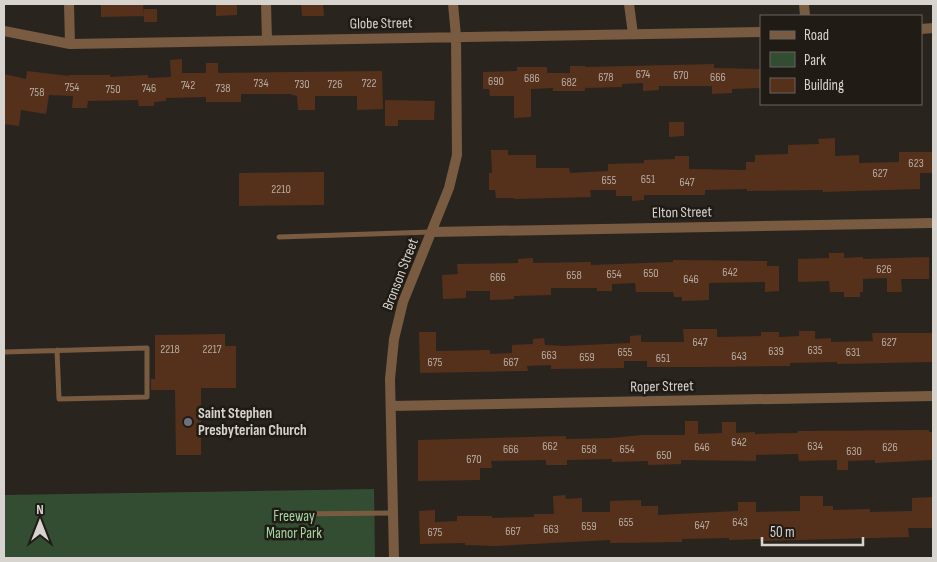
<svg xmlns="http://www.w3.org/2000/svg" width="937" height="562" font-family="'Sofia Sans Condensed',sans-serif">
	<rect width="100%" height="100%" fill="#2a241f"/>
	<!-- green -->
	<path fill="#334d33" d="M374 489 375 558H4V495Z"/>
	<!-- building -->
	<path fill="#55311b" d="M101 4H143L144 16 101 17Z
		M216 4H237V15L216 16Z
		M301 4H323L324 16H302Z
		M144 9H157V22H144Z
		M182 59V73H206V63H218V73L382 71 383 109 357 110V96H315V110H298L297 96 289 94H241V102H206V97L166 98V101L154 102V106H139L138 100 88 101 87 108H72L73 96 49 95 46 114 21 110 19 126 4 124V74L26 79 27 71 69 76V75H110V77L148 75V78L171 77 170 60Z
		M714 64V68L761 69V88L732 89V93L712 94V86H659V90L643 91V83L622 84V87L585 88V91H553V88L531 89V117L514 118V96H490L489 89H483V72L517 71V67H547V73H570V66H585V67Z
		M385 100 435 101 434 120H398V126H385Z
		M669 122H684V136L669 137Z
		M835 138V156L859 155V163L899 162V152H933V173H920V189L823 192V190L747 191V189L705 190V195H644V200L632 201V196H616V190H590L591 197 514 199V198H496L495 190H489V173H492L491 150H508V155H536V168H569L570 173 608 171V164L644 163V160L675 159V156H689V169L746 170V162H755V155L788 154V145L819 144 818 139Z
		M324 172V205L239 206V173Z
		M829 253H844V258L863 257V259L929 257V279H901L902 292H887V278L863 279V292H860V297H844V292H830L829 281 798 282V259L829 258Z
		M533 258V263L591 262V265L673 262V260L767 261V266H779V291L765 292V282L709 283V300L682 301V297H674L673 292H636L635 283 612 284V291H597V288H551V295L514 296V299L490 300V291H466V298L443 299 442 275 458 274 457 264 518 263V259Z
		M683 329H717V337L761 336V332H779V337L799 336V331H815V339L831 338V342L873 341 872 333H933V362L837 364V362L790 363V366L699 367H647V361H624V368L551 369V365L527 366 528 371 420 373 419 332H436V351L490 350V354L512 353V345L533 344V339L544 338 545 345 565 346 630 343V336L641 335V342H684Z
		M225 334V346H236V388H201V455H176L175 390H151V379H155V335Z
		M685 421H698V434L722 433V422H736V433L755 432V434L798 433V431L929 430V432H933V460L875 463V460L848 461V470H837V460L799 461 798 454 756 455V461L681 460V464L648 465V461L612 462V459L567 460V465H546V460L491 461 492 468H480V480L418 481V440L566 436V439L611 438 643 435H685Z
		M565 495 566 499 582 498V512H610V501L641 500V506H658V515L738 511V502H756V512L800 511V496H823V506H833V510L870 509V512L912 511V498L933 497V528H908L909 537 760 541V539L729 540V538L682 539V542L610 543V540L496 546 465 545V543L420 544 419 511 435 510V522L457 521V516H492V518L534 517V514H554L553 496Z"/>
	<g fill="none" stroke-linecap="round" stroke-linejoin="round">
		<!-- service -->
		<path stroke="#785b40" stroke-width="5" d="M279 237 431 232
			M4 352 147 348V397L59 399 57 350
			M291 514 393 513"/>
		<!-- minor -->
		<path stroke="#785b40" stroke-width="10" d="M69 4 70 44
			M266 4 267 40
			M629 4 633 34
			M804 4 805 16
			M921 29 933 28
			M4 31 70 44 761 32
			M432 232 933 223
			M391 406 933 396
			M394 558 390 379 394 339 403 302 449 188 457 155 456 36 453 4"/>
	</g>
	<!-- markers -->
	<circle fill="#6b7280" stroke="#201b15" stroke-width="2" cx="188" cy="422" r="5"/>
	<g text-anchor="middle" stroke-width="5" stroke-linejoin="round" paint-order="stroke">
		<!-- number labels -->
		<g font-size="12" fill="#b6aba3">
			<text x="643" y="78">674</text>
			<text x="681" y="79">670</text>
			<text x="606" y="81">678</text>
			<text x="718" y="81">666</text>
			<text x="532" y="82">686</text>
			<text x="496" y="85">690</text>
			<text x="569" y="86">682</text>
			<text x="261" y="87">734</text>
			<text x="369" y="87">722</text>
			<text x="302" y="88">730</text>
			<text x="335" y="88">726</text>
			<text x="188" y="89">742</text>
			<text x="72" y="91">754</text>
			<text x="149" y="92">746</text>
			<text x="223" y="92">738</text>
			<text x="113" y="93">750</text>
			<text x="37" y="96">758</text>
			<text x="916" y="167">623</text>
			<text x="880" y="177">627</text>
			<text x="648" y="183">651</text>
			<text x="609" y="184">655</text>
			<text x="687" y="186">647</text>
			<text x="281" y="193">2210</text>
			<text x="884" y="273">626</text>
			<text x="730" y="276">642</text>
			<text x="651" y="277">650</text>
			<text x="614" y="278">654</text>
			<text x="574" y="279">658</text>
			<text x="498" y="281">666</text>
			<text x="691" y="283">646</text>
			<text x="700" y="346">647</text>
			<text x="889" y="346">627</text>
			<text x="170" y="353">2218</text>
			<text x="212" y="353">2217</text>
			<text x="815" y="354">635</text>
			<text x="776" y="355">639</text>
			<text x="625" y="356">655</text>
			<text x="853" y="356">631</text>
			<text x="549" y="359">663</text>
			<text x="739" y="360">643</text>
			<text x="587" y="361">659</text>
			<text x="663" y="362">651</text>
			<text x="435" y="366">675</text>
			<text x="511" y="366">667</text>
			<text x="739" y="446">642</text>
			<text x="550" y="450">662</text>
			<text x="815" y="450">634</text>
			<text x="702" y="451">646</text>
			<text x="890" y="451">626</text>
			<text x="511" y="453">666</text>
			<text x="589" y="453">658</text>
			<text x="627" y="453">654</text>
			<text x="854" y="455">630</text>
			<text x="664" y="459">650</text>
			<text x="474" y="463">670</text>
			<text x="626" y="526">655</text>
			<text x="740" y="526">643</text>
			<text x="702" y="529">647</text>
			<text x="589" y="530">659</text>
			<text x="551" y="533">663</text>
			<text x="513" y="535">667</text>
			<text x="435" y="536">675</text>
		</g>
		<!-- street labels -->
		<g font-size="15" fill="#d7d4d0" stroke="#201b15">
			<text transform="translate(381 23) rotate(-1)" y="5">Globe Street</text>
			<text transform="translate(682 212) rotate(-1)" y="5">Elton Street</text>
			<text transform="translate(400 274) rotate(-69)" y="5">Bronson Street</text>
			<text transform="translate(662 386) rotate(-1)" y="5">Roper Street</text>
		</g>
		<!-- poi labels -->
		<g font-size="15" font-weight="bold" fill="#d7d4d0" stroke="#201b15" text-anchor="start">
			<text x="198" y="418">Saint Stephen<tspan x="198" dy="17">Presbyterian Church</tspan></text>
		</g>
		<!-- park labels -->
		<g font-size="15" fill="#a3d8a3" stroke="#201b15">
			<text x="294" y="521">Freeway<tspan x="294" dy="17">Manor Park</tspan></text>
		</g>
	</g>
	<!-- border -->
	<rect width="937" height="562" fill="none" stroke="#d7d4d0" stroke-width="10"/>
	<!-- legend -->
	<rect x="760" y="15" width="162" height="90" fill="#201b15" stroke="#696560"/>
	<rect x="770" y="31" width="25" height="8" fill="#785b40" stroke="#696560"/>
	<text x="804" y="40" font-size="15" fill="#d7d4d0">Road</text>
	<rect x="770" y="52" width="25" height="15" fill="#334d33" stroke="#696560"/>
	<text x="804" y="65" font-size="15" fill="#d7d4d0">Park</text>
	<rect x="770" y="78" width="25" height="15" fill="#55311b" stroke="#696560"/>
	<text x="804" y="90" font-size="15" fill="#d7d4d0">Building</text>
	<!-- north arrow -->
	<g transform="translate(40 522)" stroke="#201b15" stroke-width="4" paint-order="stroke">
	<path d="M0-4L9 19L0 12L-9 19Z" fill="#d7d4d0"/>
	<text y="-8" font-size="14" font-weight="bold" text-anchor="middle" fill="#d7d4d0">N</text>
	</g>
	<!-- scale -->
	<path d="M762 537v8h101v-8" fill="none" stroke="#d7d4d0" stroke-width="2.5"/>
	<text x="770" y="537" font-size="15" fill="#d7d4d0" stroke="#201b15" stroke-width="4" paint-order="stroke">50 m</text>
</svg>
